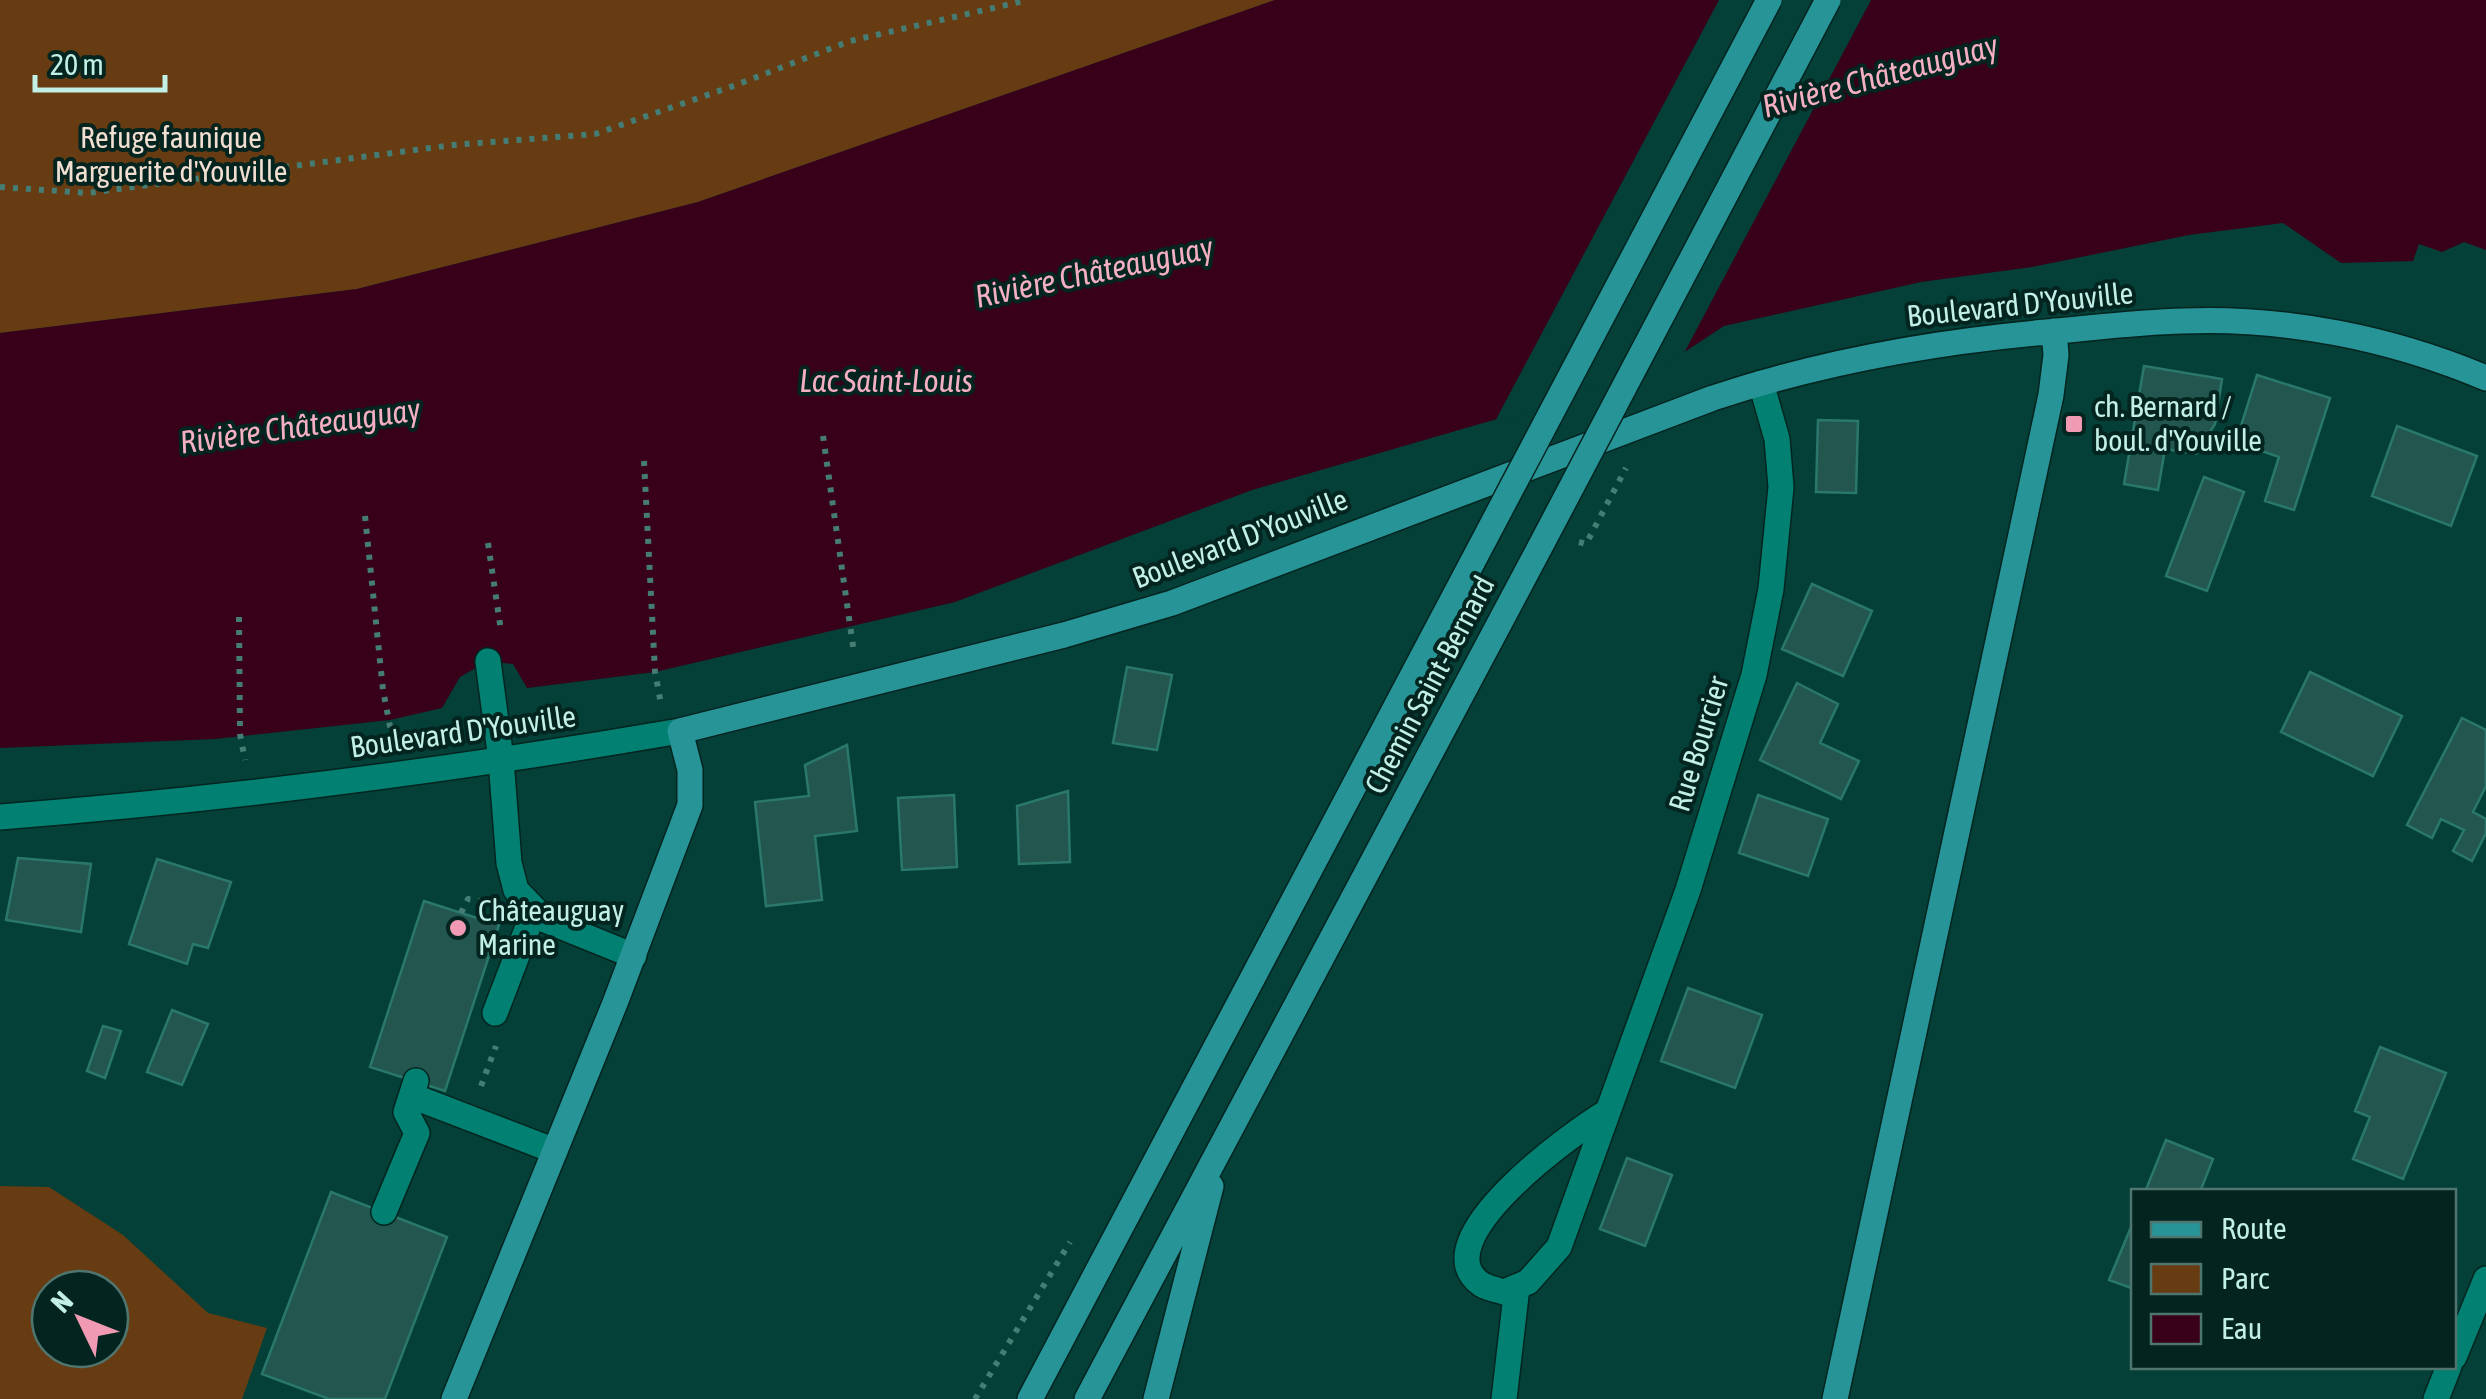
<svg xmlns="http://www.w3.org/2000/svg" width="2486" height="1399" font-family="'Asap Condensed',sans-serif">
	<rect width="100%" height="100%" fill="#044038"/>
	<!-- green -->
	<path fill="#673c12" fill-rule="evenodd" d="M0 0H1275L698 202 357 289 0 333Z
		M0 1186 49 1187 123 1235 208 1313 267 1328 242 1399H0ZM50 1289H110V1349H50Z"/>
	<!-- water -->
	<path fill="#380119" d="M1275 0H2486V250L2464 242 2442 252 2419 244 2413 261 2341 263 2283 223 2189 235 2032 267 1921 282 1724 326 1686 351 1497 419 1252 490 955 602 655 672 527 688 513 664 488 661 460 677 442 708 390 720 215 739 0 748V333L357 289 698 202Z"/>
	<!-- pier -->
	<path fill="#044038" d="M1719 0H1871L1682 357 1493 425Z"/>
	<!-- building -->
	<path fill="#22564e" stroke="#2a776b" stroke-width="2.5" d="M2144 366 2222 379 2215 424 2196 454 2165 449 2158 490 2124 484Z
		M2257 375 2330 398 2294 510 2265 501 2279 457 2236 442Z
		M1818 420 1858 421 1856 493 1816 492Z
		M2397 426 2477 456 2451 526 2372 496Z
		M2204 477 2244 492 2207 591 2166 576Z
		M1812 584 1872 611 1843 676 1782 649Z
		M1127 667 1172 675 1157 750 1113 743Z
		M2310 672 2402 716 2373 776 2281 732Z
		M1797 683 1838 704 1820 743 1859 761 1841 799 1760 760Z
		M2462 718 2486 730V786L2473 812 2486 819V833L2472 861 2453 851 2464 830 2441 819 2432 838 2407 825Z
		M847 745 857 831 815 836 822 900 766 906 755 802 809 796 805 765Z
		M1068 791 1070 862 1019 864 1017 806Z
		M954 795 957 867 902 870 898 798Z
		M1758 795 1828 819 1808 876 1739 853Z
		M18 858 91 864 81 932 6 920Z
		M157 859 231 882 208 948 193 944 187 964 129 944Z
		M424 901 499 925 445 1091 370 1067Z
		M1688 988 1762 1015 1735 1088 1661 1061Z
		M172 1010 208 1024 182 1085 147 1072Z
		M103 1026 121 1031 105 1078 87 1071Z
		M2380 1047 2446 1073 2403 1179 2353 1159 2370 1117 2355 1111Z
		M2166 1140 2213 1159 2200 1192H2145Z
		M1627 1158 1672 1175 1645 1246 1600 1229Z
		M331 1192 447 1237 385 1399H329L262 1374Z
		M2134 1220V1289L2109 1280Z"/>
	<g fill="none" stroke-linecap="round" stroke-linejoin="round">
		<defs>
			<path id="lane" d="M488 661 501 760 509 863 516 890 545 920 634 956
				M495 1013 534 911
				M412 1096 555 1151
				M384 1212 417 1133 406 1112 416 1081
				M1504 1399 1517 1287"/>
			<path id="street" d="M0 817C228 799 454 770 680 731
				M1607 1112C1575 1131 1420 1241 1481 1284 1487 1288 1497 1290 1504 1292L1528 1282 1559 1247 1688 890 1754 675 1771 589 1781 487 1777 439 1761 383
				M2454 1357 2486 1279
				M2436 1399 2449 1366"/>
			<path id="secondary" d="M454 1399 615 1003 690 805V770L680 731 1064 635 1172 603 1713 398C1821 362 1933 342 2047 332 2092 328 2137 322 2183 321 2286 317 2391 338 2486 378
				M1030 1399 1473 561
				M1087 1399 1540 547
				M1156 1399 1211 1186
				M1835 1399 2051 395 2056 355 2054 331"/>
		</defs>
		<!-- lane casing -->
		<use href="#lane" stroke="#03241f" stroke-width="28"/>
		<!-- street casing -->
		<use href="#street" stroke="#03241f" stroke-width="28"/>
		<!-- secondary casing -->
		<use href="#secondary" stroke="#03241f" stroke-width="28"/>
		<!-- path -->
		<path stroke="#457c74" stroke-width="6" stroke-dasharray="5 8" stroke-linecap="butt" d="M0 187 88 193 453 145 595 134 736 85 850 41 1028 0
			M823 436 854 653
			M644 461 655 672 661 704
			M365 516 383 690 393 742
			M1579 542 1586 544 1626 468
			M488 543 501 631
			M239 617 240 734 245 760
			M461 913 468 899 486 902
			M481 1086 496 1046
			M975 1399 1070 1242"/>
		<!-- lane -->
		<use href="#lane" stroke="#028071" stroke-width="25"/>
		<!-- street -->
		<use href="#street" stroke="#028071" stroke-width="25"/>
		<!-- secondary -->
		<use href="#secondary" stroke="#279498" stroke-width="25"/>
		<defs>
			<path id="secondary-bridge" d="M1540 547 1828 0
				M1473 561 1769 0"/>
		</defs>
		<!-- secondary-bridge casing -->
		<use href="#secondary-bridge" stroke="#03241f" stroke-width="28" stroke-linecap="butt"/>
		<!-- secondary-bridge -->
		<use href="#secondary-bridge" stroke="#279498" stroke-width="25"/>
	</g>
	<!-- markers -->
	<g fill="#f19ab3" stroke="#03241f" stroke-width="4">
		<rect x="2064" y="414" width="20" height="20" rx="5"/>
		<circle cx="458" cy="928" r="10"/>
	</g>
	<g text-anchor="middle" stroke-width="8" stroke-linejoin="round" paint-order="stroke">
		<!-- park labels -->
		<g font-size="30" fill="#f2dfd1" stroke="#03241f">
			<text x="171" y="148">Refuge faunique<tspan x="171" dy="34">Marguerite d'Youville</tspan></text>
		</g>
		<!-- street labels -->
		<g font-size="30" fill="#c2efe6" stroke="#03241f">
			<text transform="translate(2020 305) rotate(-6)" y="10">Boulevard D'Youville</text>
			<text transform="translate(1240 539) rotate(-21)" y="10">Boulevard D'Youville</text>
			<text transform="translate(1430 685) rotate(-62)" y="10">Chemin Saint-Bernard</text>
			<text transform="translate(463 732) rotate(-8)" y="10">Boulevard D'Youville</text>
			<text transform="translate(1699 744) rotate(-73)" y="10">Rue Bourcier</text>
		</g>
		<!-- poi labels -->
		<g font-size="30" fill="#c2efe6" stroke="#03241f" text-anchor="start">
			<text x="2094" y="417">ch. Bernard /<tspan x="2094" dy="34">boul. d'Youville</tspan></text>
			<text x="478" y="921">Châteauguay<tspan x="478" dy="34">Marine</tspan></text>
		</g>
		<!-- water labels -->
		<g font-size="32" font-style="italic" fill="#f4afc2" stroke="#03241f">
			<text transform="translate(1880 76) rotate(-15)" y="11">Rivière Châteauguay</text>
			<text transform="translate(1094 272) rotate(-12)" y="11">Rivière Châteauguay</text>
			<text x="886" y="392">Lac Saint-Louis</text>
			<text transform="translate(300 426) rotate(-8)" y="11">Rivière Châteauguay</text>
		</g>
	</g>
	<!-- legend -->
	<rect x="2131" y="1189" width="325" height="180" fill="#03241f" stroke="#4f756f" stroke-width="2.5"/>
	<rect x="2151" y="1222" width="50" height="15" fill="#279498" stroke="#4f756f" stroke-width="2.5"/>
	<text x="2221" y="1239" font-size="30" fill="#c2efe6">Route</text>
	<rect x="2151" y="1264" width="50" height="30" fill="#673c12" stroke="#4f756f" stroke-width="2.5"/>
	<text x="2221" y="1289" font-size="30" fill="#c2efe6">Parc</text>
	<rect x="2151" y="1314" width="50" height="30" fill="#380119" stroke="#4f756f" stroke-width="2.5"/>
	<text x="2221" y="1339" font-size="30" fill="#c2efe6">Eau</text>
	<!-- north arrow -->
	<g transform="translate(80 1319) rotate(313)"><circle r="48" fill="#03241f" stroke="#4f756f" stroke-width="2.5"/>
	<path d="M0-8L18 38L0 25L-18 38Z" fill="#f19ab3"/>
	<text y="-15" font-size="28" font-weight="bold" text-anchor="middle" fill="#c2efe6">N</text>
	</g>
	<!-- scale -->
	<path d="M35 75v15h130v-15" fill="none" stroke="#c2efe6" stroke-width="5"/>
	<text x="50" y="75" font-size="30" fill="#c2efe6" stroke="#03241f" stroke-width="8" paint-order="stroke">20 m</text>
</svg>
